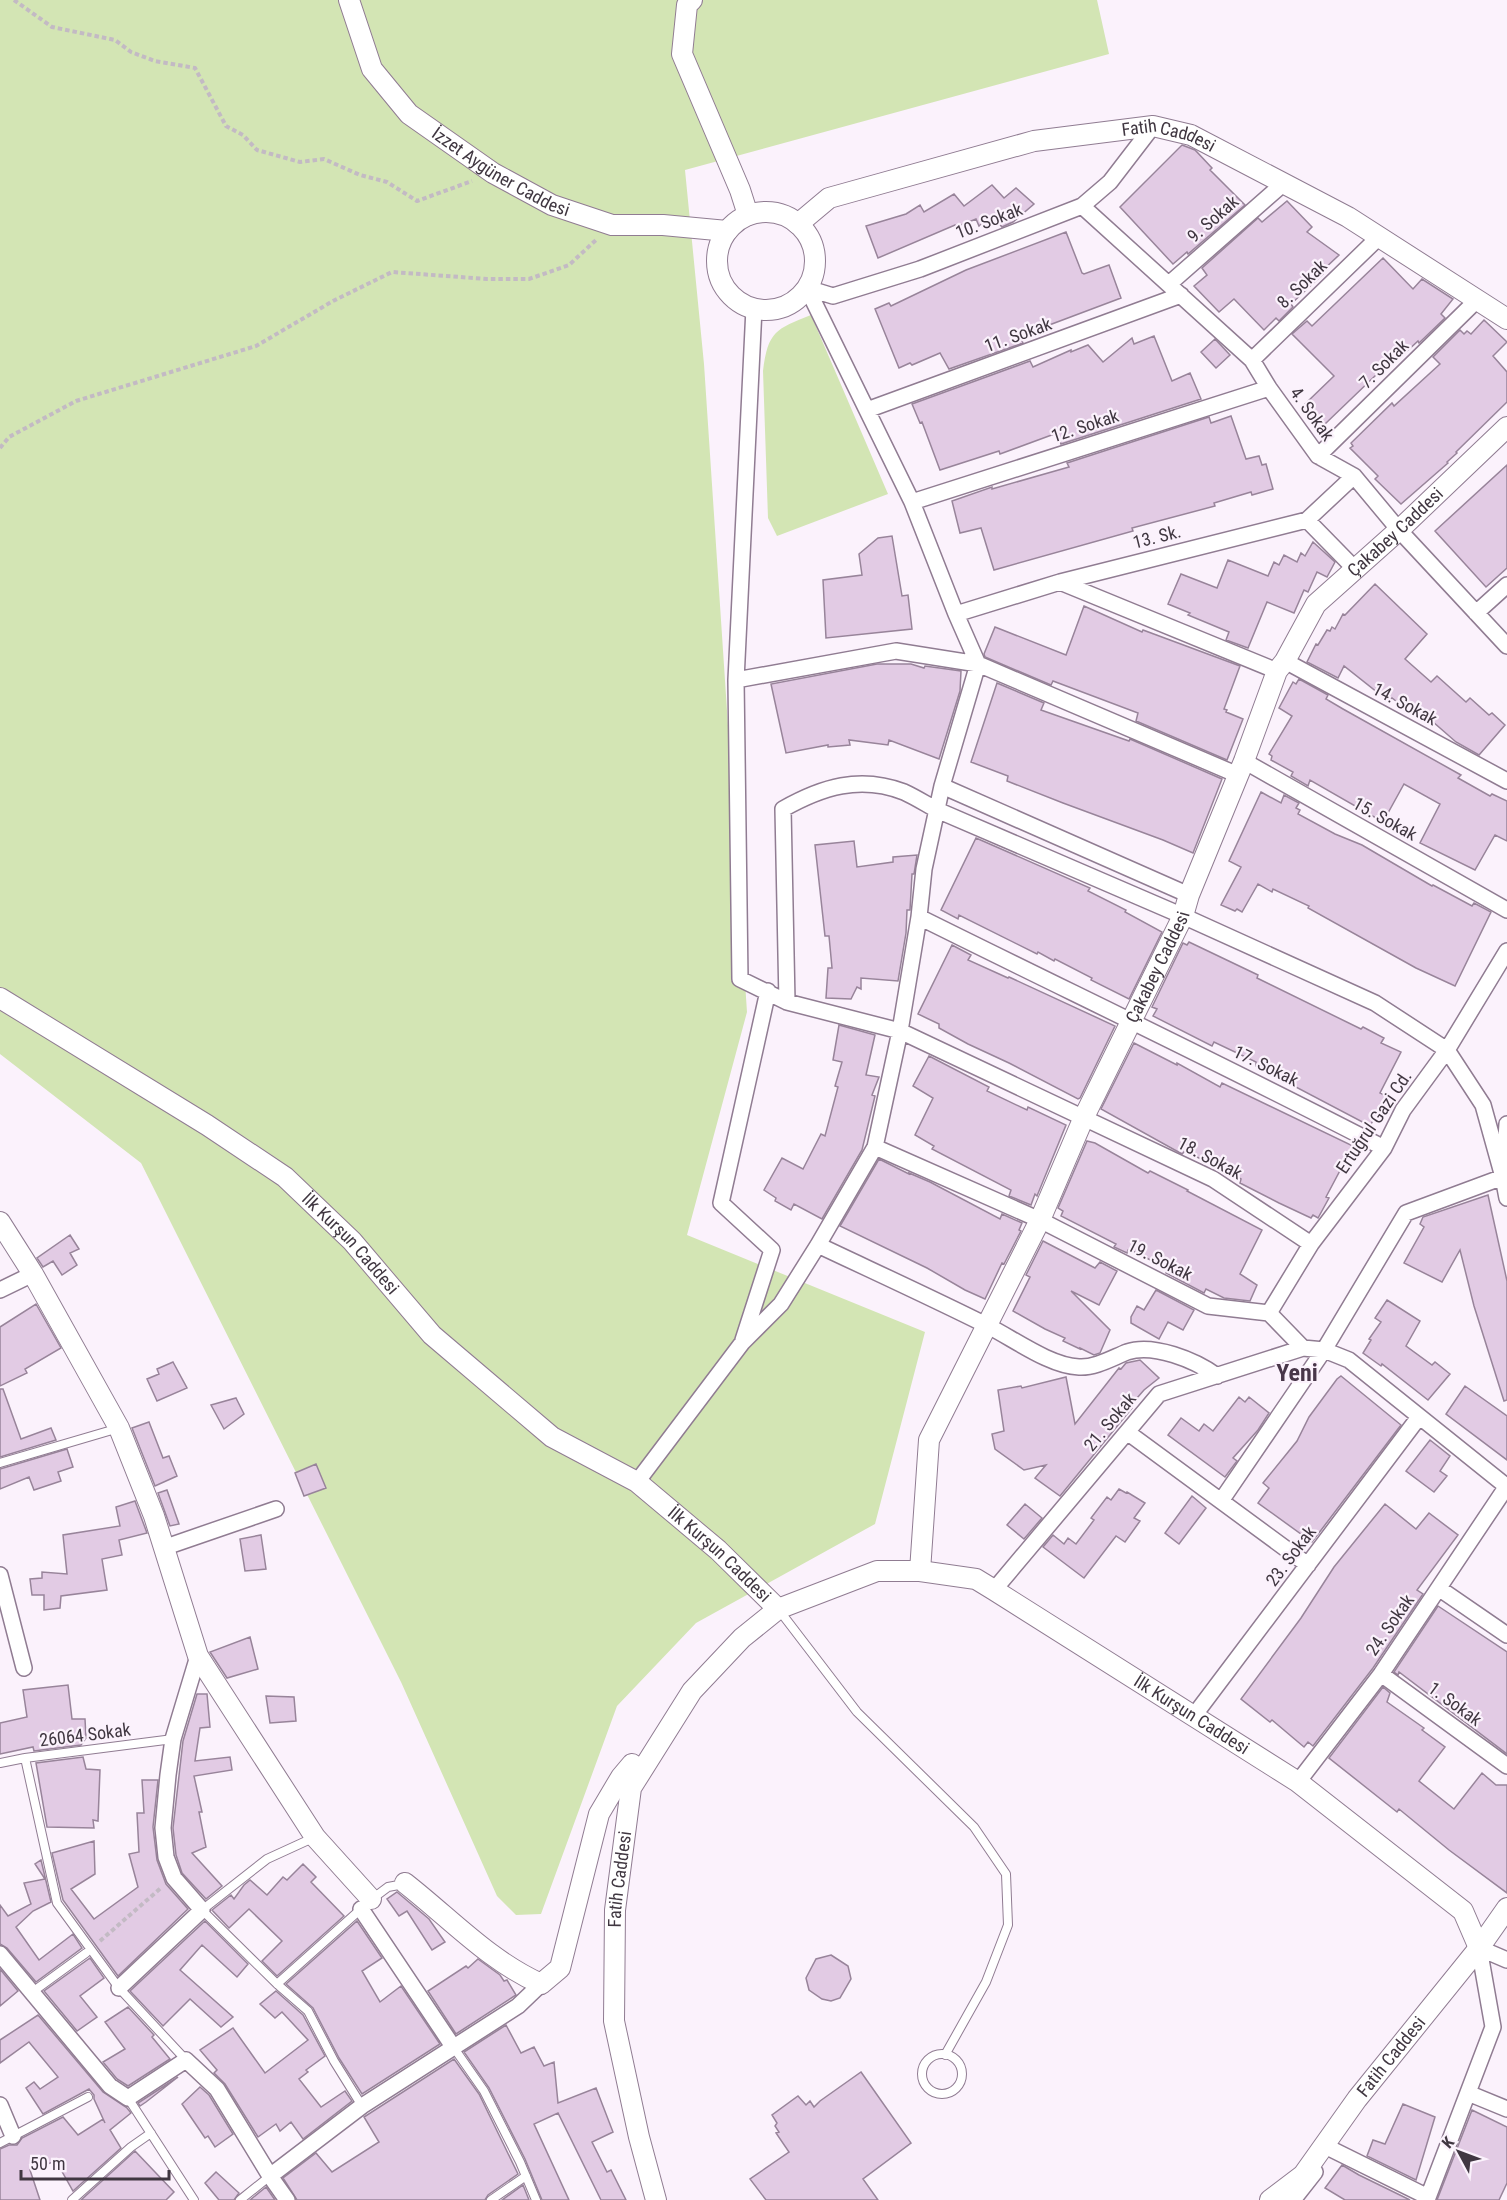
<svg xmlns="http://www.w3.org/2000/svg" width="1507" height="2200" font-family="'Roboto Condensed',sans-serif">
	<rect width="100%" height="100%" fill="#fbf2fc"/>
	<!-- green -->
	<path fill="#d3e5b4" d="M0 0H1097L1109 54 685 170 704 364 747 1012 687 1235 925 1332 875 1524 696 1623 617 1706 541 1914 516 1915 497 1896 401 1682 141 1163 0 1054Z
		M811 315 888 494 777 536 768 518 763 371C768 331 776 329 811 315Z"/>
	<!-- building -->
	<path fill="#e2cbe4" stroke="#98849a" stroke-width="1.5" d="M1182 145 1195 150 1212 168 1210 170 1245 205 1188 254 1187 252 1173 264 1120 207Z
		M992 185 1004 198 1016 188 1034 204 1013 222 1002 227 992 215 979 226 976 219 956 227 955 225 878 258 866 226 906 214 920 205 924 212 954 194 964 206Z
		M1287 201 1312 227 1307 232 1339 255 1321 272 1323 274 1291 304 1293 307 1279 321 1276 318 1264 330 1234 299 1219 312 1194 286 1207 275 1202 268 1258 218 1262 222Z
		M1066 232 1082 273 1084 274 1109 265 1121 298 1020 336 1023 343 949 369 940 353 912 365 910 363 899 368 875 309 889 303 891 306 966 270Z
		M1383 258 1413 289 1422 279 1453 299 1441 314 1445 318 1419 343 1418 341 1405 353 1402 350 1325 424 1305 404 1334 376 1292 334 1307 321 1312 326Z
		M1484 320 1507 342 1493 356 1507 372V402L1456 452 1457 453 1447 462 1448 463 1401 504 1375 479 1378 476 1350 448 1353 446 1351 443 1392 403 1394 406 1440 364 1433 357 1460 330 1464 334 1467 331 1471 334Z
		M1154 336 1172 381 1190 373 1201 399 1061 444 1057 433 1000 454 999 451 940 470 922 422 920 423 912 404 1030 361 1033 367 1071 350V352L1088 345 1103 362 1132 338 1134 344Z
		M1215 339 1230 355 1216 368 1201 352Z
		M1231 416 1246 459 1259 456 1262 465 1266 464 1273 489 1252 495 1251 492 1214 503 1215 506 1132 528 1133 531 994 570 981 528 960 533 952 501 992 487V489L1069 467 1067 463 1209 417 1211 423Z
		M1507 465V568L1486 587 1435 531Z
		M892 536 902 596 908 595 912 629 826 638 823 580 862 575 859 554 878 538Z
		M1313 542 1335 562 1327 577 1317 572 1308 592 1304 590 1294 613 1267 602 1248 648 1226 640 1229 632 1188 615 1190 613 1168 604 1181 574 1217 588 1228 560 1268 576 1274 562 1279 565 1284 555 1297 562 1301 553 1305 556Z
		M1375 584 1427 634 1405 659 1431 682 1437 676 1466 702 1470 698 1489 715 1492 713 1505 725 1479 755 1456 742 1425 715 1422 717 1408 704 1405 708 1392 698 1390 700 1378 690 1377 692 1344 666 1338 678 1307 662 1316 644 1318 645 1327 630 1330 631 1332 627 1335 629 1343 614 1345 615Z
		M1084 606 1142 632 1143 630 1240 666 1224 709 1227 710 1226 712 1243 719 1227 760 1136 721 1138 713 1053 681 1051 685 985 657 984 654 995 627 1066 655Z
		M877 664H911L924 668 925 666 961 671 960 691 939 759 889 740 888 745 849 740 850 745 828 747V745L786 753 771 684Z
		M1299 679 1328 695 1326 699 1343 709 1461 775 1458 778 1490 796 1492 794 1507 801V841L1495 835 1475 870 1420 843 1440 804 1404 784 1383 822 1310 780 1308 786 1291 776 1293 772 1271 760 1272 756 1269 754 1292 716 1279 708 1293 682 1296 684Z
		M997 683 1044 703 1041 710 1129 741 1130 739 1222 779 1193 853 1163 840 1063 803 1007 781 1008 776 971 762Z
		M1261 792 1281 803 1284 795 1299 803 1296 808 1300 810 1298 814 1335 834 1362 845 1432 886 1433 885 1472 906 1474 903 1491 912 1455 986 1416 968 1308 908 1309 906 1273 889 1272 892 1258 884 1242 912 1237 909 1235 911 1221 905 1241 867 1229 861Z
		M976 838 1090 888 1088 891 1126 910 1125 912 1162 932 1129 999 1091 980 1092 978 1055 959 1054 961 1038 952 1037 954 959 915 958 919 941 910Z
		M854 841 857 867 893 862V857L917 855 914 874H912L910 910H907L906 933 898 981 861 978V989L857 987 851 999 826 998 828 968H832L829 936H825L815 845Z
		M1189 942 1258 975 1257 978 1361 1029 1363 1027 1384 1038 1381 1043 1401 1052 1380 1093 1386 1096 1370 1126 1256 1066V1062L1214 1042 1212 1046 1153 1016 1157 1009 1152 1007 1183 943 1187 945Z
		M952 945 971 955 968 960 1008 978 1009 977 1115 1026 1080 1098 1078 1099 1009 1063 968 1044 939 1028V1024L918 1014Z
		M839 1025 875 1035 866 1075 879 1077 872 1095 875 1096 862 1150 822 1219 794 1204 791 1210 775 1201 776 1198 764 1190 782 1158 803 1169 821 1134 825 1136 838 1087 835 1086 842 1062 833 1060Z
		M1134 1043 1177 1065V1063L1220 1087 1222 1083 1353 1146 1326 1197 1329 1198 1318 1218 1313 1215 1311 1218 1279 1203 1240 1183 1241 1179 1185 1151 1182 1154 1101 1109Z
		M929 1056 989 1087 987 1091 1027 1110 1028 1107 1066 1125 1037 1196 1035 1194 1031 1205 1009 1196 1011 1190 932 1149 934 1146 915 1135 933 1098 913 1086Z
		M1087 1141 1095 1143 1148 1173 1150 1171 1188 1190 1187 1191 1262 1230 1240 1274 1257 1285 1250 1301 1224 1298 1206 1289 1204 1293 1166 1273 1168 1269 1133 1251 1128 1250 1127 1253 1114 1247 1116 1244 1061 1216 1063 1211 1058 1208Z
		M879 1159 909 1174V1173L930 1182 1000 1219 1002 1214 1022 1223 1019 1230 1021 1231 1004 1264 1002 1263 985 1299 965 1290 927 1268 840 1226Z
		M1488 1195 1507 1281V1400L1504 1401 1474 1306 1460 1250 1442 1282 1404 1263 1424 1227 1420 1224 1423 1217Z
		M70 1235 79 1249 70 1253 77 1265 62 1275 53 1261 43 1267 37 1258Z
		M1043 1241 1095 1268 1100 1262 1117 1271 1099 1305 1071 1291 1110 1330 1100 1353 1094 1355 1080 1348V1349L1063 1341 1065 1338 1045 1329 1013 1311 1030 1277 1026 1275Z
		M1156 1290 1194 1310 1183 1330 1168 1322 1159 1339 1131 1323V1317L1137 1306 1144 1310Z
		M1387 1300 1420 1321 1406 1346 1432 1365 1435 1362 1450 1374 1428 1400 1382 1364 1381 1366 1363 1353 1371 1340 1369 1339 1381 1322 1375 1318Z
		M36 1304 61 1348 25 1369 27 1373 0 1386V1327Z
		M1140 1360 1159 1378 1144 1390 1130 1406 1132 1408 1060 1496 1035 1478 1046 1465 1024 1470 995 1449 992 1434 1004 1431 998 1390 1021 1386 1022 1388 1066 1377 1075 1424 1119 1368 1121 1369 1126 1363Z
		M173 1362 187 1388 157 1401 147 1379 159 1374 157 1369Z
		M1341 1376 1401 1425 1312 1542 1258 1503 1269 1488 1263 1483 1297 1441 1309 1417 1337 1379Z
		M1465 1386 1507 1416V1460L1446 1414Z
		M0 1389H3L21 1439 51 1428 56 1440 0 1457Z
		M1239 1397 1245 1402 1249 1397 1269 1413 1258 1430 1233 1458 1237 1461 1225 1477 1168 1435 1181 1418 1199 1431 1204 1424 1213 1431Z
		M236 1398 244 1414 224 1429 211 1405Z
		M149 1422 163 1458 169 1456 177 1476 155 1486 132 1428Z
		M1430 1440 1450 1456 1440 1471 1447 1476 1434 1492 1406 1471Z
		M67 1449 73 1467 58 1472 61 1481 34 1490 29 1477 0 1489V1469Z
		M316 1464 326 1488 304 1496 295 1473Z
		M1119 1489 1126 1493 1127 1492 1145 1503 1134 1518 1140 1521 1125 1542 1116 1536 1084 1578 1043 1547 1053 1535 1064 1544 1068 1538 1076 1544 1094 1520 1091 1518 1107 1497 1111 1500Z
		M167 1490 179 1524 170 1526 158 1493Z
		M1192 1496 1206 1508 1179 1544 1165 1533Z
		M135 1501 147 1533 119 1540 122 1555 102 1559 107 1590 61 1596 60 1608 44 1610V1595H32L30 1579 42 1578V1572L67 1574 63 1535 120 1526 116 1507Z
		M1025 1504 1042 1518 1024 1539 1007 1525Z
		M1385 1504 1416 1529 1429 1513 1458 1535 1417 1590 1423 1594 1373 1668 1313 1746 1308 1742 1304 1747 1272 1720 1270 1722 1241 1699 1301 1618 1334 1567Z
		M261 1535 266 1569 245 1571 240 1539Z
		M1438 1606 1507 1652V1754L1399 1672 1398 1675 1394 1672Z
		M250 1637 258 1669 227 1678 210 1652Z
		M68 1685 72 1719H85L86 1738 81 1745 34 1751 33 1747 0 1754V1723L27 1717 23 1690Z
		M1383 1687 1390 1693 1387 1702 1424 1728 1422 1730 1445 1747 1419 1781 1454 1809 1482 1773 1496 1785H1507V1893L1449 1850 1399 1809 1397 1812 1329 1758Z
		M197 1694H207L210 1727 200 1728 195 1761 230 1757 232 1770 194 1776 202 1812H199L206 1847 192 1853 222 1886 206 1899 182 1873 176 1855 173 1828 183 1741Z
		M266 1696 294 1697 296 1721 270 1723Z
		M83 1757 86 1769 100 1770 98 1821 93 1820 94 1828 47 1827 36 1763Z
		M142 1780H158L153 1827 157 1860 166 1884 188 1909 118 1976 63 1900 52 1853 94 1841 95 1874 71 1889 94 1919 138 1887 129 1854 139 1852 137 1813H144Z
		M41 1860 51 1902 33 1911 16 1927 39 1960 73 1934 82 1948 36 1982 7 1948 0 1944V1905L8 1916 31 1904 24 1883 45 1879 35 1864Z
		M303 1864 316 1877 311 1882 344 1916 277 1976 262 1961 282 1941 249 1909 229 1928 212 1910 231 1895 234 1899 244 1885 250 1880 267 1895 283 1877 287 1880Z
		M397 1892 429 1919 445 1942 432 1950 407 1911 399 1916 387 1899Z
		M205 1921 248 1964 237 1977 202 1945 180 1970 233 2017 221 2027 190 1999 163 2026 130 1991Z
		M357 1921 382 1958 362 1971 380 2002 401 1986 440 2044 362 2094 339 2058 313 2008 286 1984Z
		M831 1955 848 1966 851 1979 840 1998 831 2001 822 1999 809 1990 806 1978 816 1959Z
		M90 1958 104 1978 80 1996 97 2017 77 2031 44 1991Z
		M478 1959 500 1975 504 1981 507 1980 516 1995 456 2034 428 1991 466 1966 468 1968Z
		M0 1969 18 1991 0 2006Z
		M276 1991 303 2015 325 2056 306 2070 308 2072 299 2079 321 2107 345 2091 352 2101 303 2139 291 2122 280 2131 276 2124 258 2137 225 2084 214 2073 217 2070 200 2050 233 2028 265 2073 308 2040 282 2012 275 2018 260 2004Z
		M128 2007 154 2035 152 2037 170 2059 128 2086 117 2079 103 2062 125 2049 105 2022Z
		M38 2015 103 2092 127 2108 131 2113 110 2130 121 2148 73 2191 56 2161 30 2170 40 2200H0V2149L9 2145H17L22 2138 63 2117 78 2135 103 2119 105 2123 94 2099V2095L89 2089 43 2114 26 2088 34 2082 40 2089 58 2077 29 2042 0 2063V2040Z
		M506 2025 521 2053 534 2047 544 2066 554 2062 558 2103 596 2088 613 2132 592 2142 607 2172 611 2170 626 2200H601L558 2113 534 2124 569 2200H542L525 2159 489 2088 464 2052Z
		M454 2059 479 2094 518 2174 488 2195 485 2200H297L283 2178 316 2153 332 2172 379 2142 364 2117Z
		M861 2072 911 2143 863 2179 878 2200H766L750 2179 789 2152 776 2133 779 2132 775 2126 777 2123 772 2115 798 2096 806 2105 810 2101 814 2107 820 2101Z
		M178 2077 146 2102 140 2106 138 2103Z
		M200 2087 209 2095 233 2134 215 2147 208 2136 205 2138 182 2104Z
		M1403 2104 1435 2117 1416 2180 1367 2156 1373 2140 1385 2144Z
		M1472 2110 1507 2127V2183L1499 2200H1437Z
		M135 2151 174 2192 166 2200H81Z
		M1342 2165 1359 2175 1410 2200H1345L1325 2188Z
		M216 2172 239 2193 234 2200H219L205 2183Z
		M523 2185 529 2200H502Z
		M266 2187 275 2200H250Z"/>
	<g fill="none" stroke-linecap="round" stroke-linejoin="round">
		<defs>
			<path id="service" d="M0 1463 119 1428
				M779 1610 857 1712 974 1827 1006 1874 1008 1925 986 1982 945 2055
				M25 1758 57 1903 119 1988 186 2060
				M0 1763 25 1758 173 1739
				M315 1837 267 1859 202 1910 277 1984 308 2011 334 2061 362 2106
				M372 1899 388 1887 404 1884
				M277 1984 361 1909
				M31 1993 86 1953
				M454 2048 484 2091 520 2162 536 2200
				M922 2074a20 20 0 1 1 40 0a20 20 0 1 1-40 0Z
				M128 2098 194 2200
				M0 2143 88 2097
				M72 2200 131 2147 151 2133
				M240 2200 270 2176
				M491 2200 526 2176"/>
			<path id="minor" d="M1082 206 1252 360 1269 388 1318 456 1354 476 1399 530 1507 646
				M1169 284 1284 183
				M807 288 833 296 920 269 1082 206 1110 182 1153 126
				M754 308 736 680 740 979 787 1002 900 1031 1213 1179 1311 1244
				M1252 360 1379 237
				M867 410 1181 295
				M1318 456 1477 300
				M912 502 1269 388
				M1307 520 1355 569
				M1060 582 1277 671
				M1476 613 1507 585
				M956 614 1060 582 1307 520 1354 476
				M1285 661 1507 781
				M736 680 896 651 978 664 1238 775
				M1244 761 1507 910
				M942 786 1189 895
				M919 917C1074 994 1230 1068 1384 1148
				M787 1002 783 809C822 787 860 775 904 792 915 797 926 804 937 810L1183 916 1375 1003 1447 1050 1483 1105 1503 1177 1406 1213 1324 1350 1221 1501
				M1507 1124 1503 1177 1507 1198
				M875 1147 1040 1220 1208 1306 1269 1313
				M818 1245C875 1272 932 1298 988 1326 1014 1339 1050 1366 1079 1367 1095 1368 1112 1358 1127 1352 1153 1343 1195 1360 1217 1376
				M0 1290 33 1274
				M1269 1313 1311 1244 1384 1148 1403 1110 1447 1050 1507 951
				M1269 1313 1303 1348 1324 1350 1349 1360 1506 1486
				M743 1340 772 1250 721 1203 768 991
				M1127 1432 1308 1565
				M637 1482 742 1343 781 1304 818 1245 875 1147 900 1031 919 917 924 869 942 786 978 664 956 614 912 502 807 288
				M163 1548 276 1509
				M0 1575 24 1668
				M1440 1589 1507 1635
				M994 1590 1159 1394 1303 1348
				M1381 1674 1507 1766
				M1193 1717 1419 1417
				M1298 1782 1381 1674 1507 1486
				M361 1909 454 2048
				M1479 1948 1507 1960
				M0 1954 110 2086 128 2098 186 2060 217 2089 270 2176 287 2200
				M119 1988 202 1910 174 1878 166 1857 163 1828 168 1775 173 1739 198 1656
				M1468 2093 1507 2109
				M0 2105 13 2136
				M1329 2148 1428 2197
				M270 2176 362 2106 518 2006 541 1984
				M1293 2200 1315 2172
				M1427 2200 1493 2027 1479 1948"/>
			<g id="tertiary">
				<path id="s1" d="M349 0 372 69 409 114 493 173 552 205 612 225H663L727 231"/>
				<path d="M692 0 687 5 682 54 740 190 748 215"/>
				<circle cx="766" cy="261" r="49"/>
				<path id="s2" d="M798 224 829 198 1034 141 1153 126 1191 135 1348 217 1507 319"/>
				<path id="s3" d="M0 998 207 1125 285 1177 352 1241 432 1335 552 1437 637 1482 718 1550 778 1609"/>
				<path d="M0 1222 33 1274 119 1428 154 1516 198 1656 315 1837 371 1899"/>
				<path id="s4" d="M920 1571 929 1440 1040 1220 1084 1117 1183 916 1189 895 1244 761 1277 671 1285 661 1316 604 1399 530 1507 427"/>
				<path d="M405 1883C451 1919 488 1960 541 1984L560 1968 599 1814 621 1777 632 1764"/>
				<path id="s5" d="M656 2200 639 2137 614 2021 615 1910 631 1788 692 1691 742 1638 778 1609 877 1571H920L976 1579 994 1590 1298 1782 1463 1911 1479 1948"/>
				<path id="s6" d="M1270 2200 1303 2175 1357 2099 1479 1948 1507 1908"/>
			</g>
		</defs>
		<!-- service casing -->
		<use href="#service" stroke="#907c92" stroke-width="10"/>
		<!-- minor casing -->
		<use href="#minor" stroke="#907c92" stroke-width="18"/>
		<!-- tertiary casing -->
		<use href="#tertiary" stroke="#907c92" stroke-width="22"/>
		<!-- path -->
		<path stroke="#c3bac4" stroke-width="4" stroke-dasharray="4.5 3" stroke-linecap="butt" d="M14 0 52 27 115 40 131 52 155 61 195 68 226 126 243 135 257 150 300 162 324 159 360 175 387 182 417 201 472 181
			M0 448 9 437 76 401 256 346 333 301 392 272 487 279H529L569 265 596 240
			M100 1941 162 1887"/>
		<!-- service -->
		<use href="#service" stroke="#fff" stroke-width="8"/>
		<!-- minor -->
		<use href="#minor" stroke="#fff" stroke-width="15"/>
		<!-- tertiary -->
		<use href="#tertiary" stroke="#fff" stroke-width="20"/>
	</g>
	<g text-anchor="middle" stroke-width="4.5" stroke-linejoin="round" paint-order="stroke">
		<!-- street labels -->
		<g font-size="18" fill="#403741" stroke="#fbf2fc">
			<text dy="6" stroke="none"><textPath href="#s2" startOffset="390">Fatih Caddesi</textPath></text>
			<text dy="6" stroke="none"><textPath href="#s1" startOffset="240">İzzet Aygüner Caddesi</textPath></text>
			<text transform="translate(1213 219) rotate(-41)" y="6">9. Sokak</text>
			<text transform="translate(989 221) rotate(-21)" y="6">10. Sokak</text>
			<text transform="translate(1302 284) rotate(-44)" y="6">8. Sokak</text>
			<text transform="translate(1018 335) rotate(-20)" y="6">11. Sokak</text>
			<text transform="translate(1384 364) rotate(-45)" y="6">7. Sokak</text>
			<text transform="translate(1312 414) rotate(54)" y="6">4. Sokak</text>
			<text transform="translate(1085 426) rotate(-18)" y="6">12. Sokak</text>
			<text dy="6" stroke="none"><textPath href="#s4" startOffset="1161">Çakabey Caddesi</textPath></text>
			<text transform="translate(1157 537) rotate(-14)" y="6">13. Sk.</text>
			<text transform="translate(1405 704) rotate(28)" y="6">14. Sokak</text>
			<text transform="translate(1385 819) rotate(29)" y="6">15. Sokak</text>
			<text dy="6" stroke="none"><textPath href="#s4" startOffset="657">Çakabey Caddesi</textPath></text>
			<text transform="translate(1266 1066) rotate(26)" y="6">17. Sokak</text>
			<text transform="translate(1374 1122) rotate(-56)" y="6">Ertuğrul Gazi Cd.</text>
			<text transform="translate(1210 1158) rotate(28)" y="6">18. Sokak</text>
			<text dy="6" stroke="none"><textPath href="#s3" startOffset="430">İlk Kurşun Caddesi</textPath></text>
			<text transform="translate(1160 1260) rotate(27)" y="6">19. Sokak</text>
			<text transform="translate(1110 1422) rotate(-50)" y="6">21. Sokak</text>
			<text dy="6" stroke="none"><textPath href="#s3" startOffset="916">İlk Kurşun Caddesi</textPath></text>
			<text transform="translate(1291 1556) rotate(-53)" y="6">23. Sokak</text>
			<text transform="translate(1390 1625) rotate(-55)" y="6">24. Sokak</text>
			<text transform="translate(1455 1704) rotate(36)" y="6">1. Sokak</text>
			<text dy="6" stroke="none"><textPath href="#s5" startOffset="1112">İlk Kurşun Caddesi</textPath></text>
			<text transform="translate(85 1735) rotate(-7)" y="6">26064 Sokak</text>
			<text dy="6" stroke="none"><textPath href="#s5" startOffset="326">Fatih Caddesi</textPath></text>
			<text dy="6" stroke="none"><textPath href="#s6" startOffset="189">Fatih Caddesi</textPath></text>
		</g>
		<!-- district labels -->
		<g font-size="24" font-weight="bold" fill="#483649" stroke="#fbf2fc">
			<text x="1297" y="1381">Yeni</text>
		</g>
	</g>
	<!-- north arrow -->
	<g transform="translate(1459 2152) rotate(311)" stroke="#fbf2fc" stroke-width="4.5" paint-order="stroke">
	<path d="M0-4.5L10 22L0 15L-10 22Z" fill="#403741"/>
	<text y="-9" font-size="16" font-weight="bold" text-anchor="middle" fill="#403741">K</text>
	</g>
	<!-- scale -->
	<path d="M21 2170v9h148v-9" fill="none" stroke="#403741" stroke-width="3"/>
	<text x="30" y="2170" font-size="18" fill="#403741" stroke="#fbf2fc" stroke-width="4.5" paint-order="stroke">50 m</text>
</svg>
